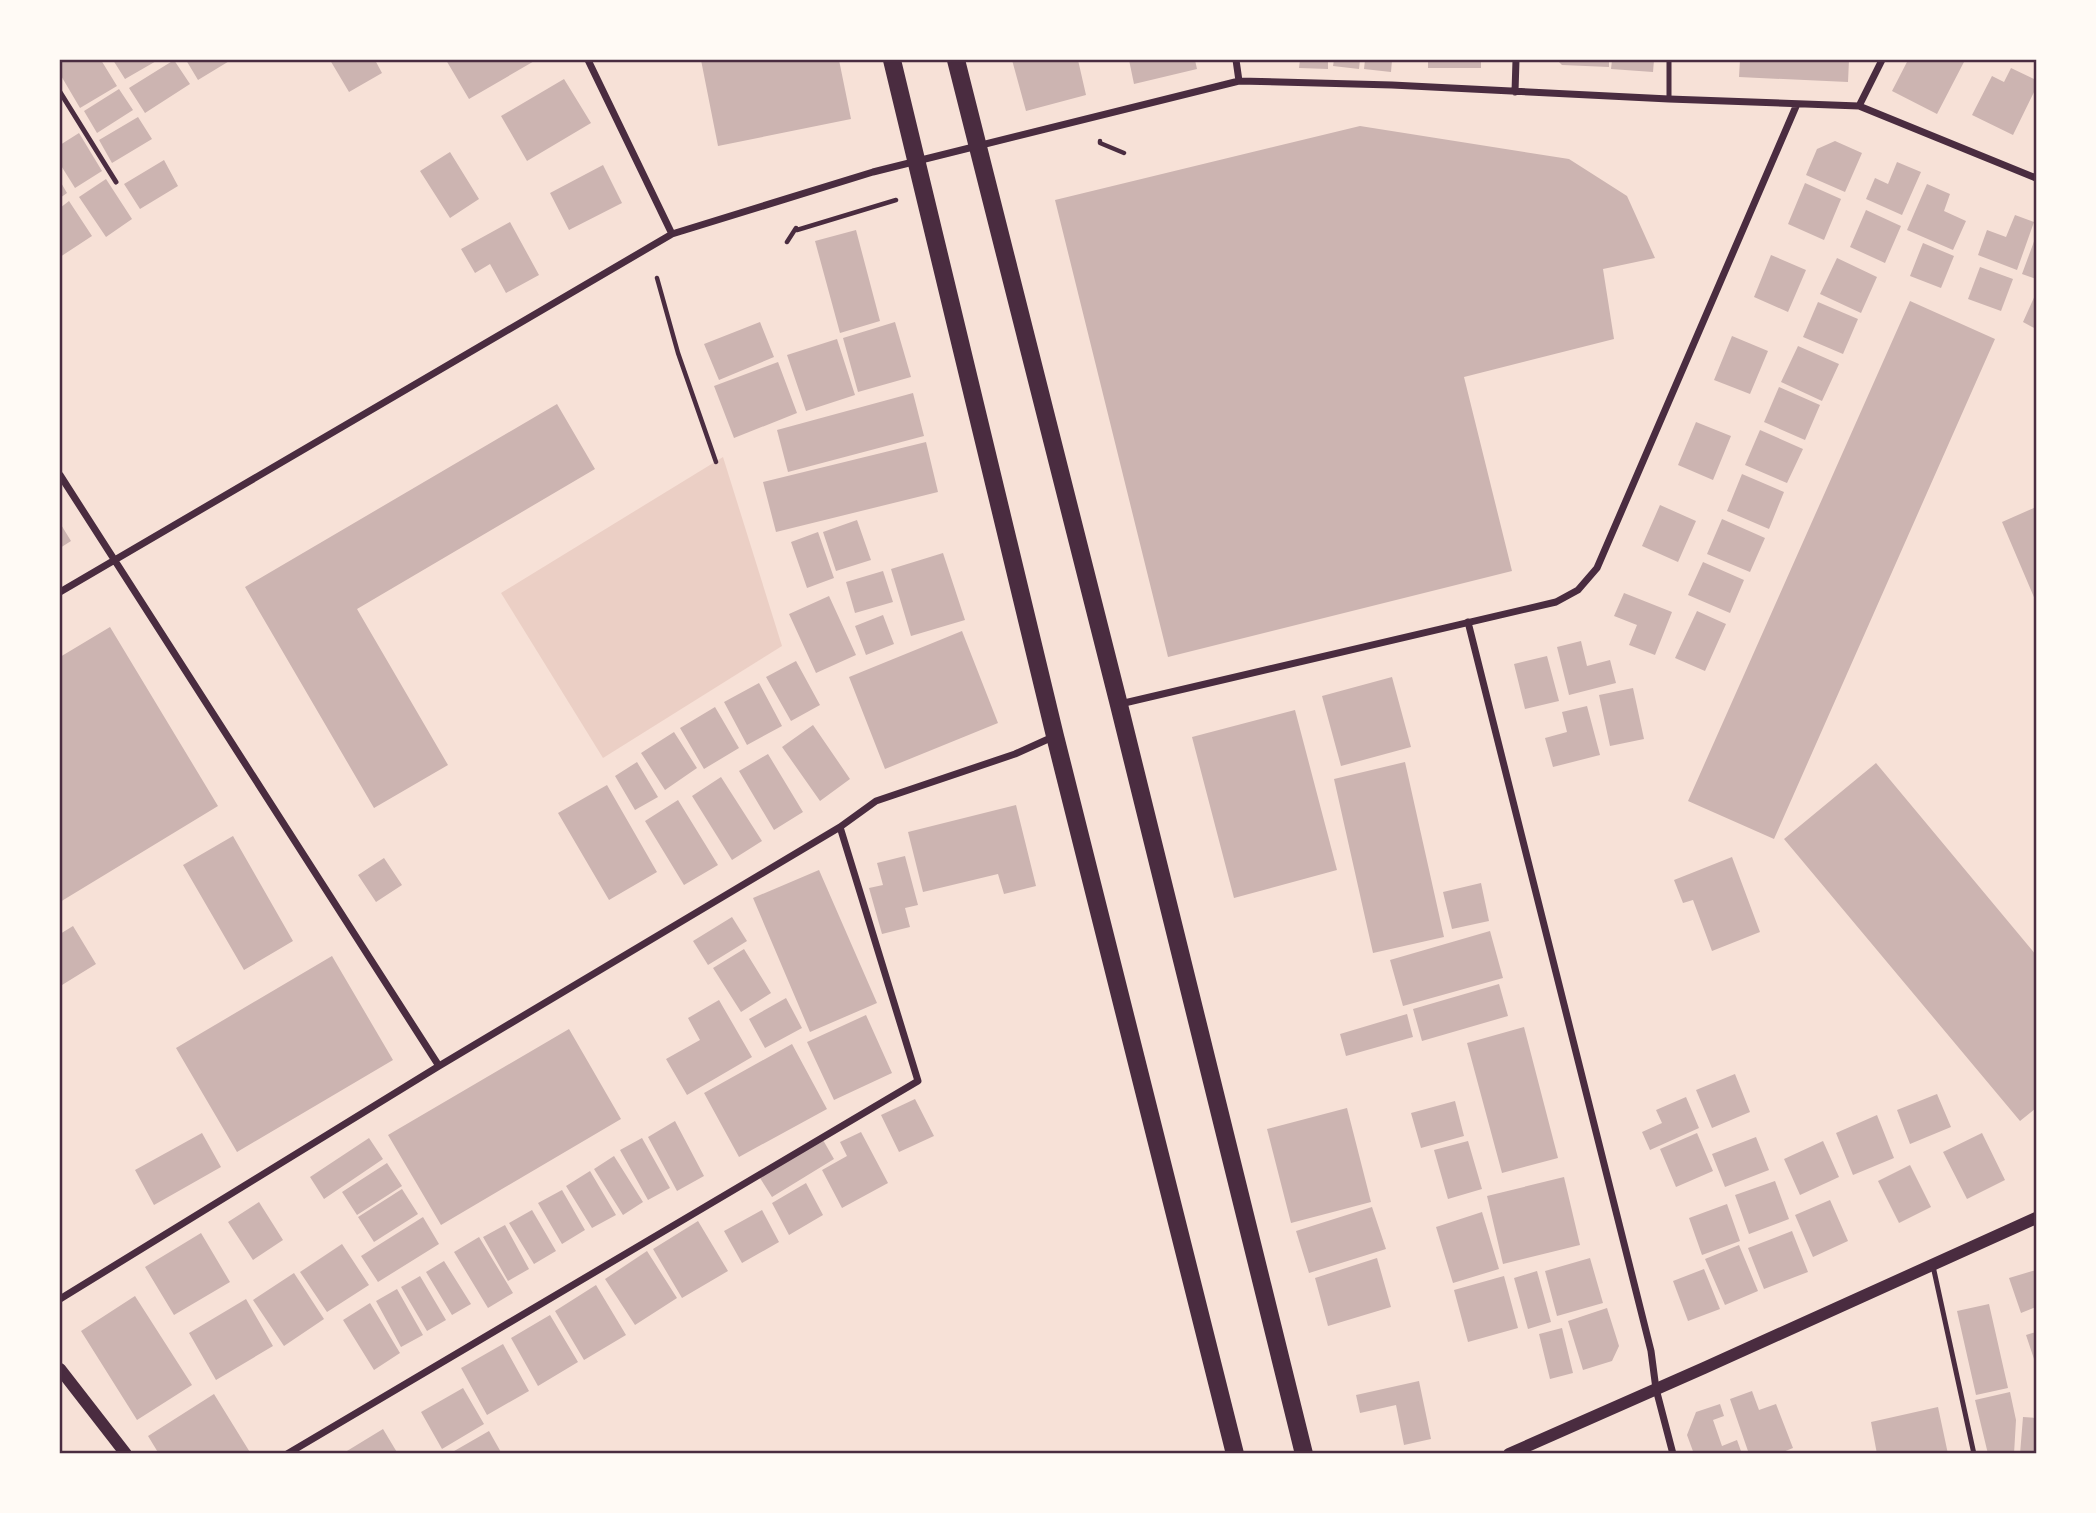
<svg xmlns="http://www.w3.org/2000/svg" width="2096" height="1513" font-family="'Roboto Condensed',sans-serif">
	<rect width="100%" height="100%" fill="#f7e1d7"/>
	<!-- green -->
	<path fill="#ebcfc5" d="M723 457 782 646 603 758 501 593Z"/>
	<!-- building -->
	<path fill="#ccb4b1" d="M60 60H101L117 86 80 108 60 74Z
		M113 60H158L125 79Z
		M174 60 190 84 145 113 129 88Z
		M186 60H231L198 80Z
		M330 60H375L382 73 349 92Z
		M446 60H536L469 99Z
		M701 60H839L851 119 718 146Z
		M1012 60H1078L1086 95 1026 111Z
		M1129 60H1195L1197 69 1134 84Z
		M1300 60H1328V69L1299 68Z
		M1334 60H1360L1359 69 1333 66Z
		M1365 60H1392L1391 72 1364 69Z
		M1428 60H1481V68H1428Z
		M1557 60H1609V67L1562 65Z
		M1612 60H1654L1653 72 1611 69Z
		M1740 60H1849L1848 82 1739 77Z
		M1908 60H1965L1937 114 1892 91Z
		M2011 68 2036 80V88L2013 135 1972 115 1992 76 2004 82Z
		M564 79 591 123 527 161 501 116Z
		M119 89 133 110 97 133 84 111Z
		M138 117 152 139 112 163 99 140Z
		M1360 126 1569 159 1627 196 1655 258 1603 269 1614 339 1464 377 1512 571 1168 657 1055 200Z
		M79 133 102 171 75 188 60 164V145Z
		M1835 141 1862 153 1845 192 1806 175 1817 149Z
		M450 152 479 199 450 218 420 171Z
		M164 160 178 186 140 209 124 184Z
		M1897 162 1921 172 1902 215 1866 199 1875 178 1888 184Z
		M603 165 622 203 569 230 550 193Z
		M106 179 132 219 106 237 79 197Z
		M60 181 67 193 60 198Z
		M1805 183 1841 199 1824 240 1788 224Z
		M1927 184 1950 194 1944 211 1966 221 1953 250 1907 230Z
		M69 201 92 236 60 257V208Z
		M1866 210 1901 226 1885 263 1850 247Z
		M2015 215 2034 222 2017 270 1978 255 1987 230 2006 237Z
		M510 222 539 275 506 293 490 264 475 273 461 249Z
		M856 230 880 321 840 333 815 241Z
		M2036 236V279L2022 274Z
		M1923 243 1954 256 1941 288 1910 276Z
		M1771 255 1806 270 1788 312 1754 297Z
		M1837 258 1877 277 1861 313 1820 294Z
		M1980 267 2013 279 2001 311 1968 299Z
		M2036 293V329L2023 322Z
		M1910 301 1995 339 1774 839 1688 801Z
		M1818 302 1858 319 1843 354 1803 337Z
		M760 322 774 357 719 380 704 344Z
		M895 322 911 377 858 392 843 338Z
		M1732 336 1768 351 1750 394 1714 380Z
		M837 339 855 395 806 411 787 355Z
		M1798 346 1839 364 1822 401 1781 382Z
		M778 362 797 413 734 438 714 386Z
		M1779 387 1820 405 1805 440 1764 422Z
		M913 393 924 436 788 472 777 430Z
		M557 404 595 469 357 609 448 765 374 808 245 587Z
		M1696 422 1731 436 1713 480 1678 465Z
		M1760 430 1803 449 1787 483 1745 465Z
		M926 442 938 492 776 532 763 482Z
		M1742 474 1784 492 1769 529 1727 511Z
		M1660 505 1696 521 1678 562 1642 546Z
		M2036 507V602L2002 522Z
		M1722 519 1765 538 1750 572 1707 554Z
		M857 520 871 560 836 571 823 532Z
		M60 523 71 541 60 548Z
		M818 532 834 578 807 588 791 542Z
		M943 553 965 620 911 636 891 569Z
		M1703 562 1744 580 1730 613 1688 595Z
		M883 571 893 602 855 613 846 582Z
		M1624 593 1672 612 1655 655 1629 645 1637 625 1614 616Z
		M829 596 856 655 816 673 789 614Z
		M1697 611 1726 624 1705 671 1675 658Z
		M883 615 894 644 866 655 855 626Z
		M110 627 218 806 60 902V657Z
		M962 631 998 723 885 769 849 677Z
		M1581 641 1587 666 1610 660 1616 683 1569 695 1557 647Z
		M1547 656 1559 701 1525 709 1514 664Z
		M796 661 820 705 791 721 766 677Z
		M1392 677 1411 747 1341 766 1322 696Z
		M759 683 782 726 747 745 724 702Z
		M1633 688 1644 739 1610 746 1599 695Z
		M1587 706 1600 755 1553 767 1545 738 1567 732 1562 712Z
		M715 707 739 748 704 769 680 728Z
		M1295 710 1337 870 1234 898 1192 737Z
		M813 725 850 779 820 801 782 747Z
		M674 732 697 768 665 790 641 753Z
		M768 754 803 812 774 830 739 771Z
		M637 762 658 797 635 810 615 776Z
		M1405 762 1444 937 1373 953 1334 779Z
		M1876 763 2036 955V1108L2020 1121 1784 839Z
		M721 777 762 841 732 860 692 796Z
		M607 785 657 872 609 900 558 813Z
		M678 800 718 865 684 885 645 821Z
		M1016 805 1036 886 1004 894 998 874 923 892 908 832Z
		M233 836 293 941 244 970 183 865Z
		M905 856 918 905 905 908 910 927 882 934 869 888 883 885 877 863Z
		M1732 857 1760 932 1712 951 1693 900 1683 903 1674 880Z
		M384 858 402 885 376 902 358 875Z
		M819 870 877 1003 810 1032 753 898Z
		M1481 883 1489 921 1452 929 1443 892Z
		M732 917 747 941 708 965 693 941Z
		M73 926 96 964 62 985 60 981V934Z
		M1490 931 1503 978 1403 1006 1390 960Z
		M744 949 771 993 741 1012 713 968Z
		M332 956 393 1060 237 1152 176 1048Z
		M1499 984 1508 1016 1422 1041 1413 1009Z
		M786 998 802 1028 765 1048 749 1019Z
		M719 1000 752 1057 687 1095 666 1059 700 1040 688 1018Z
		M1407 1014 1413 1037 1346 1056 1340 1034Z
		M866 1015 892 1073 834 1100 807 1042Z
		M1524 1027 1558 1158 1502 1173 1467 1043Z
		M569 1029 621 1119 441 1225 388 1135Z
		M792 1044 827 1109 739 1157 704 1093Z
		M1735 1074 1750 1112 1712 1128 1696 1090Z
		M1937 1094 1951 1127 1910 1144 1897 1110Z
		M1686 1097 1699 1128 1650 1150 1642 1132 1662 1123 1656 1110Z
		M915 1099 934 1136 899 1152 881 1115Z
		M1455 1101 1464 1136 1421 1148 1411 1113Z
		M1347 1108 1371 1202 1291 1223 1267 1129Z
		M1877 1115 1894 1158 1853 1175 1836 1133Z
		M675 1121 704 1176 677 1191 648 1137Z
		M861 1132 888 1183 842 1208 822 1170 847 1156 840 1142Z
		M202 1133 221 1167 154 1205 135 1170Z
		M1697 1133 1713 1171 1676 1187 1660 1149Z
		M1982 1133 2005 1180 1967 1199 1943 1152Z
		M1756 1137 1769 1170 1725 1187 1712 1154Z
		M369 1138 383 1159 324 1199 310 1177Z
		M642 1138 670 1188 648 1200 620 1150Z
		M823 1140 834 1159 772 1197 760 1178Z
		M1468 1141 1482 1189 1448 1199 1434 1150Z
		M1823 1141 1839 1177 1800 1195 1784 1159Z
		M614 1156 643 1202 623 1215 594 1169Z
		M387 1163 402 1186 357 1215 342 1192Z
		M1910 1165 1931 1207 1899 1223 1878 1181Z
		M590 1171 616 1215 592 1228 566 1186Z
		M1564 1177 1580 1245 1503 1264 1487 1196Z
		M1775 1181 1789 1219 1749 1234 1735 1195Z
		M806 1183 823 1215 789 1235 772 1203Z
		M402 1189 418 1214 374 1242 358 1217Z
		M562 1190 585 1230 562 1244 538 1203Z
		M1830 1200 1848 1241 1813 1257 1795 1215Z
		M259 1202 283 1240 253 1260 228 1222Z
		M1727 1204 1740 1241 1702 1255 1689 1218Z
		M1372 1207 1386 1249 1309 1273 1296 1231Z
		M532 1210 556 1251 534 1264 509 1223Z
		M762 1210 779 1242 742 1263 724 1231Z
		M1482 1212 1499 1269 1453 1283 1436 1227Z
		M423 1217 439 1244 378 1282 361 1256Z
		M698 1221 728 1271 682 1298 653 1249Z
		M505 1225 529 1269 508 1281 483 1237Z
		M1792 1231 1808 1272 1764 1289 1748 1248Z
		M201 1233 230 1282 174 1315 145 1267Z
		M479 1237 513 1293 488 1308 454 1252Z
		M342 1244 369 1285 327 1312 300 1272Z
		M1739 1245 1758 1291 1725 1305 1705 1259Z
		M647 1251 677 1298 635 1325 605 1279Z
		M1377 1258 1391 1307 1328 1326 1315 1278Z
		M1590 1258 1603 1303 1557 1316 1545 1271Z
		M444 1261 471 1304 452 1315 426 1272Z
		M1704 1269 1720 1309 1688 1321 1673 1281Z
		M2036 1270V1307L2021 1313 2009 1278Z
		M1537 1271 1551 1322 1528 1329 1514 1278Z
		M294 1273 324 1319 284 1346 253 1300Z
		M420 1276 446 1320 427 1331 401 1287Z
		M1504 1276 1518 1328 1468 1342 1454 1290Z
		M596 1285 626 1335 584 1360 555 1311Z
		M397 1289 423 1335 401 1347 376 1301Z
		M135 1296 192 1385 137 1420 81 1331Z
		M246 1299 273 1346 216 1380 189 1333Z
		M370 1303 400 1353 374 1370 343 1320Z
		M1989 1304 2008 1388 1976 1395 1957 1311Z
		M1607 1308 1619 1346 1612 1361 1583 1370 1568 1321Z
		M550 1315 578 1362 538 1386 511 1338Z
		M1562 1328 1573 1373 1550 1379 1539 1334Z
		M2036 1332V1365L2026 1335Z
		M503 1344 529 1391 487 1415 461 1368Z
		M1419 1381 1431 1439 1404 1445 1396 1405 1360 1413 1356 1395Z
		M463 1388 484 1424 442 1449 421 1412Z
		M1752 1391 1759 1410 1776 1404 1793 1448 1778 1454H1749L1730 1399Z
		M2010 1392 2016 1420 2014 1454H1988L1975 1400Z
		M214 1394 251 1454H159L148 1436Z
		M1720 1404 1724 1416 1713 1420 1722 1446 1737 1440 1742 1454H1694L1687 1435 1696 1412Z
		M1938 1407 1948 1454H1877L1871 1422Z
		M2023 1417 2036 1418V1454H2020Z
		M383 1429 398 1454H342Z
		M489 1431 502 1454H449Z"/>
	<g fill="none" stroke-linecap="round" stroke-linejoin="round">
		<!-- path -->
		<path stroke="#4a2c40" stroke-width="4.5" d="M1100 141V143L1124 153
			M797 230 896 200
			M787 242 796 228
			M657 278 678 353 716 462"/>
		<!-- service -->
		<path stroke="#4a2c40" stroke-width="5" d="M60 92 116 182
			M1669 99V60
			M1933 1266 1974 1454"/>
		<!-- minor -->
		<path stroke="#4a2c40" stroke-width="7" d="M588 60 672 234
			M1236 60 1239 81
			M1515 92 1516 60
			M1859 106 2036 178
			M60 475 439 1066
			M60 592 672 234 873 172 1239 81 1392 85 1669 99 1859 106 1882 60
			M1468 622 1651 1351 1656 1389 1673 1454
			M1120 704 1556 602 1578 590 1597 568 1797 104
			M60 1299 439 1066 840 827 876 801 1015 754 1055 736
			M287 1454 918 1081 840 827"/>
		<!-- tertiary -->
		<path stroke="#4a2c40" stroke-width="12" d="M60 1369 126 1454
			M1509 1454 1704 1368 2036 1218"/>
		<!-- primary -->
		<path stroke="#4a2c40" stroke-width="18" d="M892 60 1055 736 1235 1454
			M956 60 1119 705 1304 1454"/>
	</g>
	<!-- border -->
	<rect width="2096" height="1513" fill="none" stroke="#fffaf5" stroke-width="122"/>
	<rect x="61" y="61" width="1974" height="1391" fill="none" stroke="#4a2c40" stroke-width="2.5"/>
</svg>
